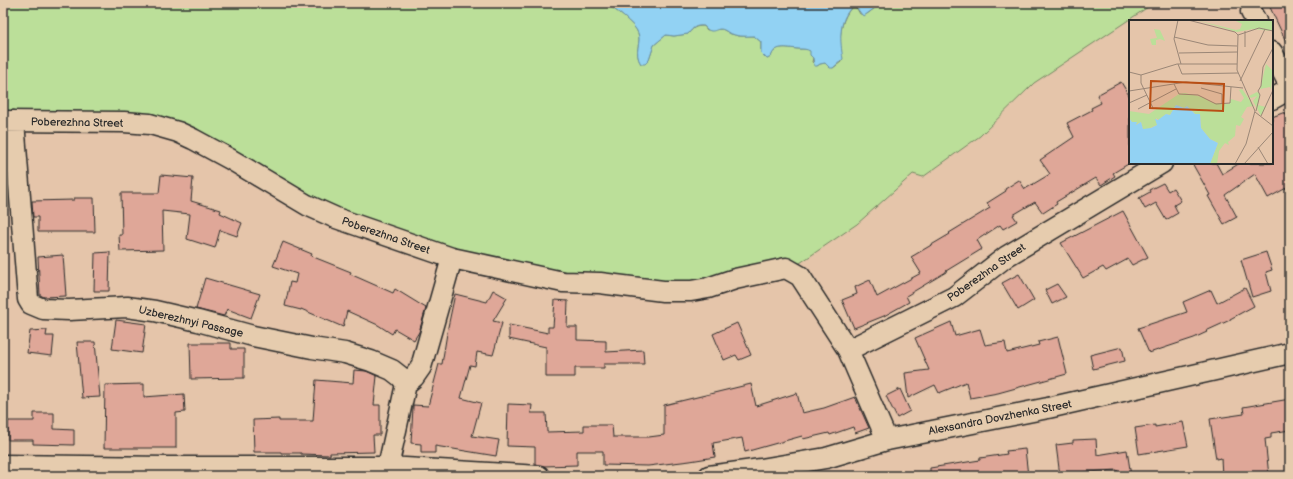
<svg xmlns="http://www.w3.org/2000/svg" width="1293" height="479" font-family="'Balsamiq Sans',sans-serif">
	<rect width="100%" height="100%" fill="#e5c5aa"/>
	<filter id="ink" filterUnits="userSpaceOnUse"><feTurbulence type="fractalNoise" baseFrequency=".025" numOctaves="2"/><feDisplacementMap in="SourceGraphic" scale="8" xChannelSelector="R" yChannelSelector="G"/><feConvolveMatrix kernelMatrix="1 2 1 2 8 2 1 2 1" color-interpolation-filters="sRGB"/></filter>
	<g filter="url(#ink)">
		<!-- green -->
		<path fill="#bbdf99" stroke="#738562" d="M3 3H606C614 9 635 24 638 33 642 42 633 52 641 64L649 60 654 45 666 35 674 36 688 34C693 28 695 26 704 26L707 30 722 29 724 30 731 34 739 36H754L761 42V53L767 59 771 57C775 43 789 49 800 49 804 49 806 49 810 50L813 58 812 62 817 66 820 64 825 63 833 68 841 62C842 56 841 52 840 46 840 32 842 18 852 7H856L860 14H867L879 5V3H1154L1034 83 980 136 923 177 913 174 857 224 797 265 688 287 527 272 368 227 181 131 3 117Z"/>
		<!-- water -->
		<path fill="#92d2f3" stroke="#698fa3" d="M606 3H879V5L864 16 862 15 856 7H852C838 21 840 41 843 59L833 68H830L825 63 820 64 817 66H814L813 58 810 55V51C806 49 804 49 800 49 790 49 775 43 771 57L767 59 761 53V42L754 36C747 36 739 37 732 34 729 34 727 31 724 30 716 26 713 37 704 26 695 25 693 28 688 34L674 36 666 35 654 45 649 60 645 64H641C633 52 642 42 638 33 635 24 614 9 606 3Z"/>
		<!-- building -->
		<path fill="#dfa798" stroke="#2b2b2b" d="M1268 3H1290V50L1275 18Z
			M1121 82 1130 97V163L1113 173 1115 176 1101 185 1096 178 1056 202 1057 204 1043 213 1035 202 1013 215 1017 221 1003 229 1000 225 977 240 982 249 946 271V272L906 296 909 302 884 316 854 328 842 300 857 294 855 287 870 280 877 297 921 273 911 257 950 234 949 233 990 208 987 203 1006 191 1005 189 1019 180 1025 189 1050 174 1040 160 1074 137 1067 123 1092 110 1091 108 1101 103 1097 95Z
			M1285 112 1290 125V186L1268 198 1255 174 1225 195 1237 217 1224 224 1208 196 1210 195 1192 163H1216L1222 174 1240 163H1272V117Z
			M161 175 193 178 191 201 221 210 220 213 242 223 237 236 220 230 215 248 187 239 190 214 162 211 163 250 120 251 119 235H122L121 193H159Z
			M1163 183 1168 191 1173 188 1181 201 1174 205 1178 213 1166 220 1156 203 1145 209 1139 198 1150 192 1149 190Z
			M74 198H94L95 232H38V217H33L32 201 74 200Z
			M1123 211 1148 257 1132 265 1128 259 1106 271 1103 267 1083 278 1061 243Z
			M283 242 312 254 311 256 351 272 350 274 393 293 395 289 426 308 419 332 414 340 395 329 392 334 378 325 347 311 343 327 301 309V310L285 306 290 282 295 283 297 274 273 266Z
			M110 252 109 291H94L95 253Z
			M1266 252 1272 270 1266 272 1271 291 1252 297 1241 260Z
			M63 255 66 296 44 297 40 295 38 257Z
			M1019 274 1034 300 1018 310 1002 283Z
			M205 278 260 294 251 318 227 309 224 316 196 309Z
			M1057 284 1066 297 1052 304 1045 290Z
			M1245 288 1254 306 1230 319V320L1206 331 1207 332 1194 338 1149 353 1138 328 1187 312 1183 302 1211 290 1217 303Z
			M493 290 507 298 493 321 502 323 493 355 477 352 475 366 470 365 461 398 481 403 472 436 499 440 496 456 435 446V453H421V444L411 443 413 407V405L428 406 439 364H442L448 327 455 294 487 302Z
			M555 300 568 301 567 327H577V340L606 341V352L643 350 644 364H604V368H575V377H546V347L509 339V325L548 333V327H553Z
			M116 320 146 324 142 353 112 349Z
			M951 322 955 336 980 329 985 345 1005 342 1007 353 1039 345 1038 342 1058 337 1067 374 998 393 970 398 966 382 939 393 935 385 908 398 905 373 929 370 915 338Z
			M737 323 751 355 739 360 736 355 724 360 713 334Z
			M47 330 46 336H54L52 356 27 353 30 331Z
			M77 342H95L100 397 82 398Z
			M190 343H231V349H244V378L191 379Z
			M1122 347 1125 361 1093 369 1090 355Z
			M354 370 366 371 377 376 374 405H380V435H373L374 452 330 453V455L301 454V453H281V452H254L253 420 279 419V421H313L316 380 353 383Z
			M144 384V397L184 394 185 412 176 413V448H104L105 385Z
			M751 384 756 406 797 393 802 413 824 408 855 397 869 428 855 433 853 427 830 435 829 433 803 439 802 436 745 452 742 438 713 443 715 457 690 461 648 466 603 465V451H577V465L544 466 535 464V447L507 446 508 404 532 405 531 413H546L547 432 584 431V425H612L613 437H649L664 435V405Z
			M900 389 910 411 897 418 886 396Z
			M1290 399V430L1271 433V438L1265 439 1269 476H1222L1221 458 1216 459 1210 419 1244 414 1243 407Z
			M34 413H54V429L74 430V445L33 444V440H8V421H34Z
			M1183 422 1188 446 1139 454 1135 428 1155 425V427Z
			M1096 439 1097 455 1127 450 1131 476H1118L1117 470 1074 473V476H1060L1056 445 1073 443V440Z
			M1025 449 1028 476H930V468L980 460V458L1007 454 1006 451Z"/>
		<g fill="none" stroke-linecap="round" stroke-linejoin="round">
			<defs>
				<path id="minor" d="M1251 12 1256 21
					M1272 52 1290 86
					M1272 99 1290 89
					M3 121 124 122 150 124 178 132 193 139 230 159 307 205 336 218 452 258 563 282 600 283 663 291H691L708 288 735 279 786 268 800 276 848 350 887 440
					M14 121 28 299 31 304 43 309 69 310 127 307 155 311 198 321 253 336 312 348 345 353 371 361 392 370 401 377 406 384
					M848 350 954 297 1007 256 1162 163
					M3 465 167 467H388L539 476
					M388 467 406 384 414 377 421 367 452 258
					M709 476 761 469 826 458 887 440 1048 408 1290 353"/>
			</defs>
			<!-- minor casing -->
			<use href="#minor" stroke="#2b2b2b" stroke-width="23"/>
			<!-- minor -->
			<use href="#minor" stroke="#e6ccae" stroke-width="20"/>
		</g>
	</g>
	<g text-anchor="middle" stroke-width="3" stroke-linejoin="round" paint-order="stroke">
		<!-- street labels -->
		<g font-size="11" fill="#2b2b2b" stroke="#e6ccae">
			<text transform="translate(77 122) rotate(1)" y="4">Poberezhna Street</text>
			<text transform="translate(386 235) rotate(19)" y="4">Poberezhna Street</text>
			<text transform="translate(986 272) rotate(-35)" y="4">Poberezhna Street</text>
			<text transform="translate(191 321) rotate(13)" y="4">Uzberezhnyi Passage</text>
			<text transform="translate(1000 417) rotate(-11)" y="4">Alexsandra Dovzhenka Street</text>
		</g>
	</g>
	<!-- overview -->
	<g transform="translate(1129 20)">
		<rect width="144" height="144" fill="#e5c5aa"/>
		<path d="M67 0 107 10 111 9 113 4 105 0H144V11L124 9 108 12ZM25 9 31 10 36 21 31 19 27 20V25H23L21 19 28 18ZM137 44 144 51 142 70 141 67 131 69ZM113 69 125 86 118 87 112 97 115 99 111 106 107 105 106 116 99 122 100 125 96 123 90 131 88 144H81L89 123 81 119 72 108 71 94H66L58 86 55 88 47 85 41 95 37 94 30 100 27 98 28 105 19 109H14L12 102 6 105 7 102H3L0 98V91L20 94 50 74 56 73 73 77 84 83 100 84 102 79 112 82 115 78 110 70ZM128 72 131 74 129 85 137 87 132 96 124 81 128 76 122 78 120 76Z" fill="#bbdf99"/>
		<path d="M47 85 55 88 58 86 66 94H71L72 108 81 119 89 123 81 144H0V98L3 102H8L7 105 12 102 14 109 22 108 28 105 26 99 29 100 37 94 41 95Z" fill="#92d2f3"/>
		<path fill="none" stroke="#9b8777" stroke-width="1" d="M49 0 45 19 52 44M59 0 106 12 109 15M109 15 130 8 144 11M45 17 79 25 108 26M116 27V11M50 33 108 32M49 44 53 54 109 53M0 52 12 55 48 44H108M12 55V63L24 88M111 61 136 9M45 64 50 74 69 75 87 84 101 83 102 67M72 68 93 74V84M0 71 57 62 114 68M129 71 132 66 134 47 144 28M0 83 18 75M9 89 47 69M127 91 131 75 129 71M126 92 144 106M132 96 144 70M129 127 139 144M106 144 117 124 126 91 108 50 109 15M115 144 144 112"/>
		<path fill="#b94e14" fill-opacity="0.15" stroke="#b94e14" stroke-width="2" d="M22 61 95 64 94 91 21 88Z"/>
		<rect width="144" height="144" fill="none" stroke="#2b2b2b" stroke-width="2"/>
	</g>
	<!-- margin -->
	<rect width="1293" height="479" fill="none" stroke="#e6ccae" stroke-width="16"/>
	<rect x="8" y="8" width="1277" height="463" fill="none" stroke="#2b2b2b" stroke-width="1.5" filter="url(#ink)"/>
</svg>
